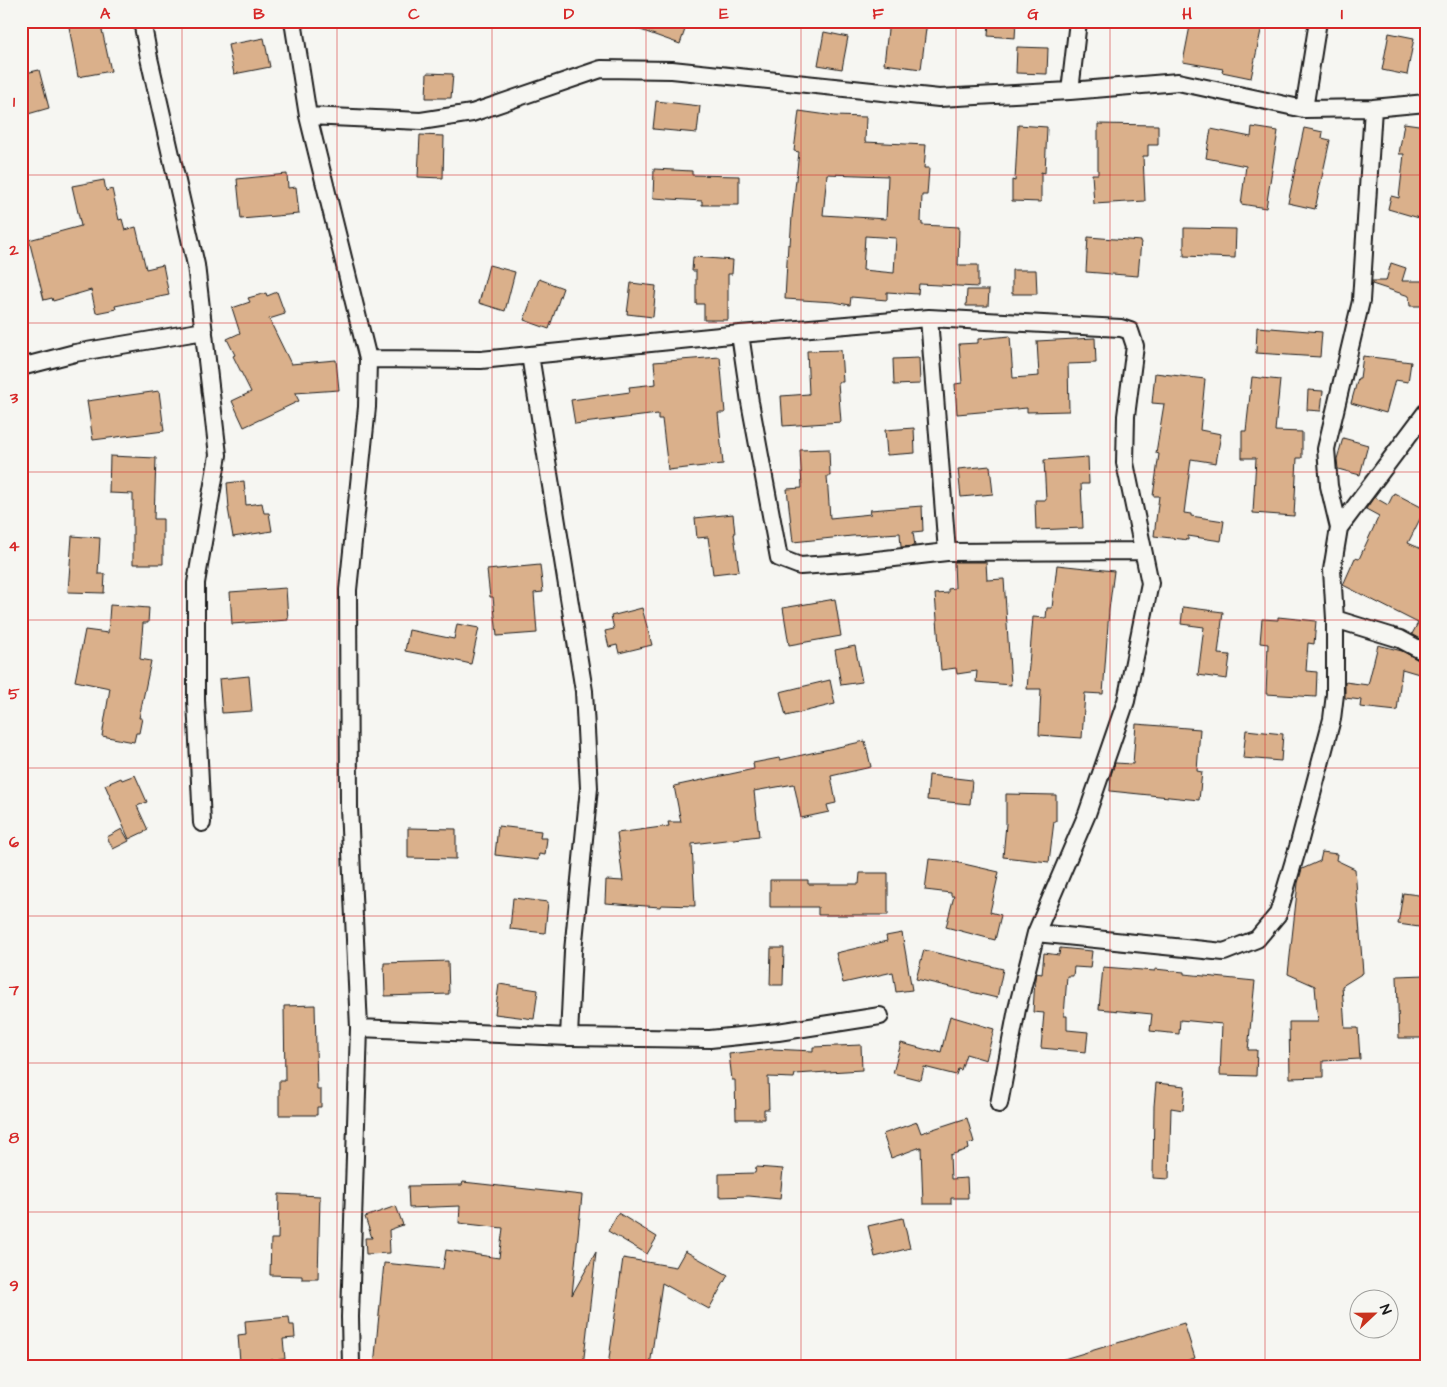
<svg xmlns="http://www.w3.org/2000/svg" width="1447" height="1387" font-family="'Architects Daughter',sans-serif">
	<rect width="100%" height="100%" fill="#f6f6f2"/>
	<filter id="ink" filterUnits="userSpaceOnUse"><feTurbulence type="fractalNoise" baseFrequency=".02" numOctaves="2"/><feDisplacementMap in="SourceGraphic" scale="10" xChannelSelector="R" yChannelSelector="G"/><feConvolveMatrix kernelMatrix="1 2 1 2 8 2 1 2 1" color-interpolation-filters="sRGB"/></filter>
	<g filter="url(#ink)">
		<!-- building -->
		<path fill="#dab08b" stroke="#1c1c1c" fill-rule="evenodd" d="M68 21H100L111 71 78 77Z
			M621 21H688L680 44 621 23Z
			M889 21H927L921 69 884 64Z
			M989 21H1016L1015 38 988 36Z
			M1191 21H1263L1251 78 1222 72 1223 69 1183 62Z
			M824 32 848 37 842 69 818 65Z
			M1389 33 1414 38 1407 75 1382 70Z
			M264 38 270 67 234 74 228 45Z
			M1017 47 1048 48 1047 74 1016 73Z
			M39 70 49 108 21 116V74Z
			M427 73 453 74 451 98H426Z
			M656 101 700 106 697 133 653 129Z
			M799 111 835 116 866 117 865 142 926 145 924 168H929L927 195H922L921 222H922V225L959 227 958 265H978V287L919 284 918 294 887 292V300L851 297 850 305 834 302 785 299 788 244 790 245 792 216 799 152 794 151ZM827 174 888 176 886 219 823 215ZM865 236 896 238 894 273 863 270Z
			M1404 123 1426 126V220L1388 209 1391 196 1399 198 1404 154H1399Z
			M1098 124 1158 125V145H1148V156H1143L1145 201 1094 204 1092 174H1098Z
			M1018 125 1047 127 1045 173 1041 172V202L1012 201V180L1015 181Z
			M1252 127 1278 131 1266 208 1241 204 1246 166 1206 158 1211 129 1251 137Z
			M1304 128 1323 132 1322 138 1330 140 1315 209 1288 203Z
			M420 135 444 136 443 178 418 177Z
			M654 169 692 171V175L739 176V205H702V201L653 198Z
			M287 174 288 188 296 187 299 214 241 219 237 179Z
			M104 180 106 191 112 189 119 220 122 219 125 230 136 227 146 269 163 265 169 295 115 306 116 309 96 313 91 290 53 301 52 298 44 300 29 240 81 226 72 186Z
			M1184 228 1236 229 1235 258 1184 256Z
			M1088 237 1141 241 1138 276 1086 272Z
			M693 257 733 260 732 274H728V320H704V304H696V271H692Z
			M1391 263 1406 268 1402 281H1426V306H1410L1409 296 1372 284V281H1386Z
			M489 265 515 272 505 311 479 303Z
			M1012 270H1036L1037 294H1012Z
			M539 279 563 288 549 329 524 320Z
			M631 283 656 286 653 317 627 314Z
			M967 290H989L988 306H966Z
			M277 292 285 314 269 319 291 364 336 360 339 390 295 393 299 401 244 427 232 401 251 392 233 356 235 355 227 339 240 333 232 308 250 302 248 298 266 293 267 296Z
			M1257 327 1322 332 1320 357 1256 353Z
			M1010 336 1013 378 1039 376 1037 341 1095 338 1096 363 1068 364 1069 411 1027 412V408L957 414 955 384 962 383 959 344 978 343V339Z
			M841 350 843 382H838L841 422 783 426 781 396 809 394 807 351Z
			M1363 356 1411 362 1408 382 1395 380 1386 413 1351 403 1358 378H1360Z
			M720 357 725 413H718L723 464 668 470 662 419H658V414L575 424 571 400 630 392 629 387 656 384 654 362Z
			M919 358 920 384 894 385 893 359Z
			M1155 373 1205 379 1200 430 1221 434 1216 463 1191 459 1184 513 1191 514V516L1224 521 1221 541 1188 536V540L1154 536 1159 496H1153L1159 454 1156 453 1164 404 1152 403Z
			M1252 377 1280 380 1275 431 1302 432V458H1297L1294 516 1253 513 1256 458H1242V431H1246Z
			M1308 390 1323 391 1321 411 1307 410Z
			M159 391 164 431 93 440 87 401Z
			M914 428 915 453 887 455 885 430Z
			M1343 438 1368 445 1360 475 1338 469 1337 459Z
			M829 449 830 476H827L830 518 871 514 870 510 922 506 923 531 913 532 915 546 901 547 900 533 852 536 793 542 787 489 802 488 800 450Z
			M110 456 156 458 154 519H163V564H133V494L109 493Z
			M1088 457 1089 484H1081L1083 528 1036 530 1035 500H1046L1044 460Z
			M990 466 993 494 961 497 958 469Z
			M244 481 246 505 262 503 264 513H269L272 531 233 537 228 508H229L227 483Z
			M1394 493 1425 509 1408 543 1426 551V642L1412 634 1418 623 1343 585 1355 558 1359 559 1379 516 1366 509 1374 497 1388 505Z
			M733 514 735 534H734L739 571 713 574 708 537 697 538 695 518Z
			M72 536 100 538 98 574H105L104 593 68 592Z
			M954 562H986L987 580 1004 579 1011 685 976 682 977 671 957 674 956 668 941 670 935 594 948 593V589L955 588Z
			M540 565 543 592 534 593 537 633 497 636 493 597H490L487 570Z
			M1057 565 1114 571 1109 610 1103 694 1085 693 1082 738 1039 735 1041 689H1027L1033 617 1046 618 1047 608H1052Z
			M286 588 288 620 232 624 230 592Z
			M835 599 841 636 789 645 783 608Z
			M110 605 149 608 148 623H143L140 659 151 661 139 718H142L139 733H136L134 742 102 736 110 688 75 681 85 630 108 633Z
			M1183 607 1223 612 1218 654 1230 655 1227 679 1198 675 1204 627 1181 624Z
			M642 608 652 645 619 653 617 645 609 647 605 631 614 629 611 616Z
			M1278 617 1316 621 1314 644 1308 643 1306 671 1317 672 1316 697 1266 694 1268 644 1260 643 1262 619 1278 620Z
			M457 624 479 628 471 664 426 654V655L405 651 409 630 454 639Z
			M1378 645 1402 651 1422 662 1419 674 1402 669 1397 711 1360 707 1361 700 1345 698V682L1368 685Z
			M855 646 862 682 841 685 835 650Z
			M249 676 252 711 222 713 219 679Z
			M830 680 835 704 786 716 780 692Z
			M1136 724 1200 729 1197 771 1202 772 1199 800 1110 791 1111 775 1115 763 1133 764Z
			M1246 730 1283 734 1281 761 1243 758Z
			M865 741 871 767 831 776 836 803 827 805 829 812 801 818 794 784 754 791 759 836 692 844 695 906 661 905 660 907 605 903 606 880 623 881 617 833 669 826 668 822H681L674 786 754 769 753 763 779 758 780 760Z
			M135 775 147 802 137 806 148 830 129 839 105 785 121 778 122 780Z
			M929 775 972 780 970 804 927 800Z
			M1006 794 1056 795V821H1054L1049 862 1003 857 1006 824Z
			M498 826 541 831 540 838H547L545 855 539 854 538 860 495 855Z
			M408 828 456 829V859L408 858Z
			M122 829 129 841 113 849 107 837Z
			M1322 852 1337 854 1336 860 1355 869 1363 973 1342 986 1345 1028H1358L1360 1059 1323 1061V1077L1290 1078 1289 1022H1318L1315 986 1288 974 1298 883 1302 869 1320 861Z
			M929 859 951 861 999 872 990 912 1001 915 995 940 946 927 954 896H951V893L925 890Z
			M860 873H888V915H818V907H770V880H808V884H859Z
			M1403 893 1426 896V928L1398 924Z
			M513 898 548 902 545 933 510 929Z
			M902 933 912 990 896 992 893 972 843 983 836 953 887 941 886 936Z
			M771 948H784L783 985H770Z
			M1060 948 1092 951 1090 968 1074 967 1073 976H1067L1064 1016H1067V1030L1088 1032 1086 1052 1041 1048 1044 1013 1033 1012 1035 979 1036 973 1042 974 1044 953 1059 955Z
			M924 950 1003 969 997 998 916 979Z
			M448 961 449 994 385 996 384 963Z
			M1103 967 1155 971V969L1184 972V974L1255 981 1248 1050H1257L1256 1076 1220 1075 1222 1024 1180 1020 1179 1034 1150 1031 1152 1014 1099 1009Z
			M1426 975V1038H1399L1397 976Z
			M499 984 538 990 534 1019 495 1014Z
			M315 1005 317 1090H321V1107H317V1115H279V1081H285L284 1006Z
			M950 1016 994 1029 986 1060 966 1054 961 1070 958 1069 956 1075 924 1067 921 1080 893 1073 901 1043 935 1052 936 1050 941 1052Z
			M861 1045 862 1070 795 1074 794 1078 768 1077 769 1109H764V1119H736L735 1080H732L729 1054 772 1049 813 1051V1047Z
			M1156 1083 1185 1086 1183 1110 1171 1108 1169 1179 1153 1178 1154 1106Z
			M967 1118 974 1142 968 1144 969 1149 950 1155 951 1179 967 1178 968 1198H951V1204H923L921 1147 891 1158 883 1134 917 1122 921 1133Z
			M756 1167 783 1169 780 1199 749 1196 719 1197V1174L755 1173Z
			M463 1182 582 1195 572 1295 596 1252 583 1366H374L384 1263 443 1269 446 1250 499 1258 503 1228 459 1223 460 1206 409 1208 408 1186 462 1185Z
			M279 1194 320 1196 318 1279H302V1276L270 1275 271 1239H278Z
			M396 1206 403 1225 389 1230 390 1253 366 1254 365 1238H372L365 1217Z
			M618 1213 657 1237 647 1254 608 1231Z
			M903 1218 910 1248 875 1257 868 1226Z
			M685 1251 728 1275 709 1309 662 1283 650 1366H608L623 1258 676 1267Z
			M289 1317 290 1325H294L295 1338 283 1339 285 1359 240 1362 238 1335 246 1334 245 1321Z
			M1184 1323 1195 1358 1170 1366H1055L1054 1362Z"/>
		<g fill="none" stroke-linecap="round" stroke-linejoin="round">
			<defs>
				<path id="street" d="M142 21 149 58 196 265 218 455 196 583V700L202 823
					M293 21 308 116 368 359 367 407 348 590 349 807 359 1028 350 1317 351 1366
					M1070 91 1078 21
					M1304 109 1318 21
					M308 116 421 121 472 113 601 69 672 70 939 98 1070 91 1178 82 1304 109 1373 108 1426 103
					M929 318 947 552
					M740 334 750 402 779 558 800 566 859 562 947 552 1142 551
					M530 355 584 691 589 788 573 951 569 1037
					M368 359 481 360 740 334 929 318 1121 328 1130 331 1135 346 1126 416 1125 463 1150 583 1126 701 1087 814 1036 933 1017 1009 999 1104
					M21 367 75 353 204 331
					M1339 528 1426 412
					M1335 619 1400 639 1426 653
					M1036 933 1224 952 1257 939 1278 914 1298 847 1332 719 1335 694V619L1332 570 1339 528 1329 486 1326 449 1361 301 1373 108
					M359 1028 569 1037 710 1039 778 1032 880 1016"/>
			</defs>
			<!-- street casing -->
			<use href="#street" stroke="#1c1c1c" stroke-width="20"/>
			<!-- street -->
			<use href="#street" stroke="#f6f6f2" stroke-width="16"/>
		</g>
	</g>
	<!-- grid -->
	<path fill="none" stroke="#d62828" stroke-width="1" stroke-opacity="0.55" d="M182 21V1366M337 21V1366M492 21V1366M646 21V1366M801 21V1366M956 21V1366M1110 21V1366M1265 21V1366M21 175H1426M21 323H1426M21 472H1426M21 620H1426M21 768H1426M21 916H1426M21 1063H1426M21 1212H1426"/>
	<!-- margin -->
	<rect width="1447" height="1387" fill="none" stroke="#f6f6f2" stroke-width="55"/>
	<!-- north arrow -->
	<g transform="translate(1374 1314) rotate(68)"><circle r="24" fill="#f6f6f2" stroke="#9f9f9c"/>
	<path d="M0-4L9 19L0 12L-9 19Z" fill="#c8321e"/>
	<text y="-8" font-size="14" font-weight="bold" text-anchor="middle" fill="#1c1c1c">N</text>
	</g>
	<rect x="28" y="28" width="1392" height="1332" fill="none" stroke="#d62828" stroke-width="2"/>
	<g font-size="16" text-anchor="middle" font-weight="bold" fill="#d62828">
		<text x="105" y="19">A</text>
		<text x="259" y="19">B</text>
		<text x="414" y="19">C</text>
		<text x="569" y="19">D</text>
		<text x="724" y="19">E</text>
		<text x="878" y="19">F</text>
		<text x="1033" y="19">G</text>
		<text x="1187" y="19">H</text>
		<text x="1342" y="19">I</text>
		<text x="14" y="107">1</text>
		<text x="14" y="255">2</text>
		<text x="14" y="403">3</text>
		<text x="14" y="551">4</text>
		<text x="14" y="699">5</text>
		<text x="14" y="847">6</text>
		<text x="14" y="995">7</text>
		<text x="14" y="1143">8</text>
		<text x="14" y="1291">9</text>
	</g>
</svg>
